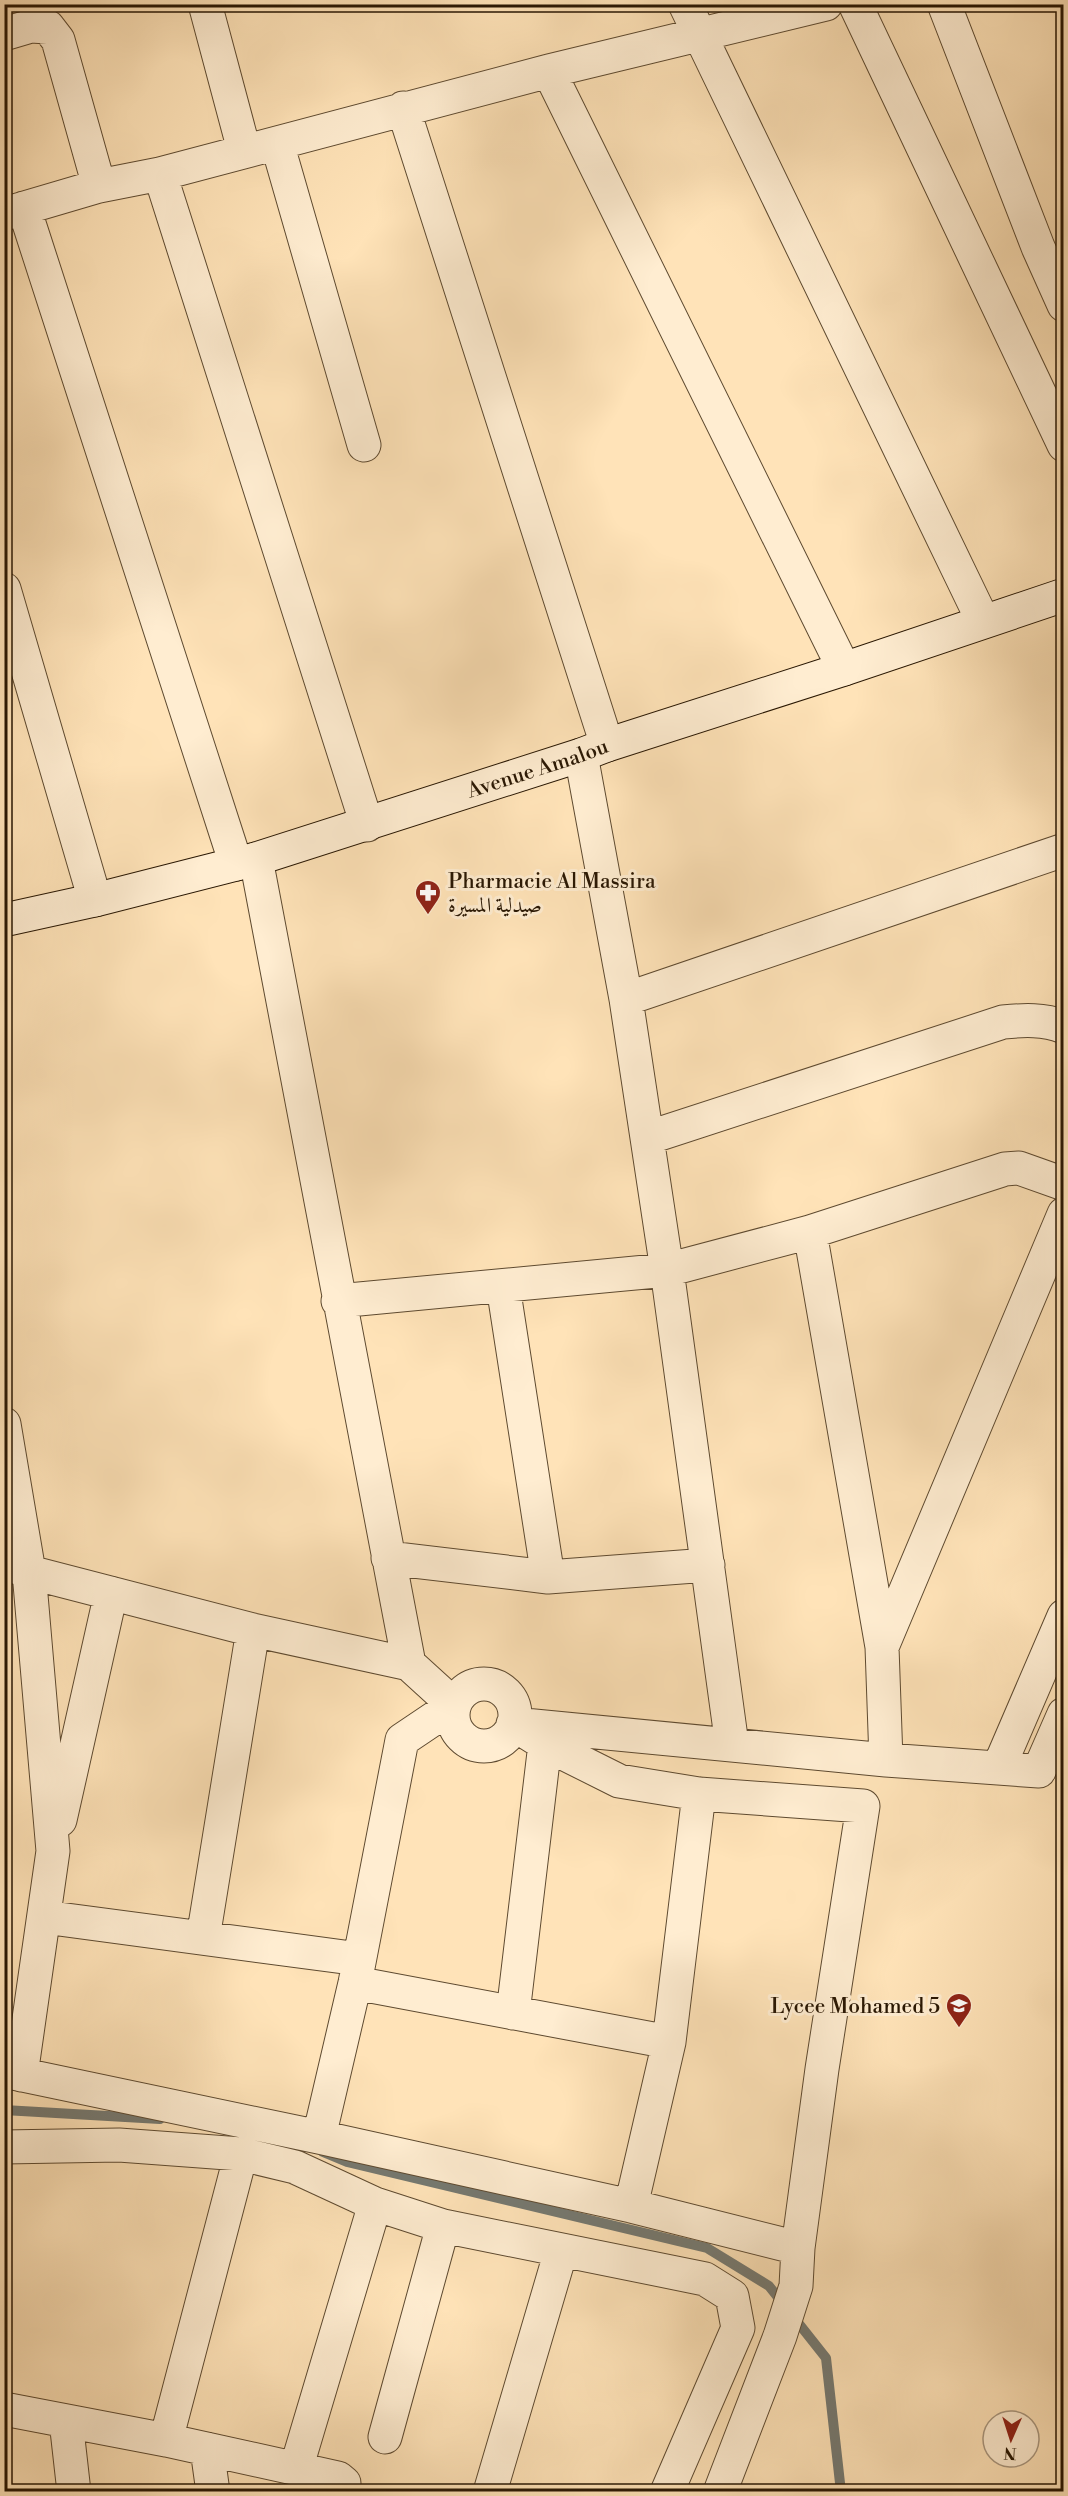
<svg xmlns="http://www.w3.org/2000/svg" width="1068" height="2496" font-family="'Libre Bodoni',Amiri,serif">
	<rect width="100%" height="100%" fill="#ffe3b8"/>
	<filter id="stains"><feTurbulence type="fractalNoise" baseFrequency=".00333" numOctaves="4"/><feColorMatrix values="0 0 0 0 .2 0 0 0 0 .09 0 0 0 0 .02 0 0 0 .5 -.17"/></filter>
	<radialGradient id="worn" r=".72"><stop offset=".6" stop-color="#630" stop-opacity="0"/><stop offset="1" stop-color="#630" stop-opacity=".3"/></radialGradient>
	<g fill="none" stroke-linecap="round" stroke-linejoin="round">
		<!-- stream -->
		<path stroke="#757971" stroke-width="10" d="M4 2110 160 2119
			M323 2152 347 2162 707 2248 769 2286 826 2358 841 2492"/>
		<defs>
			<path id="street" d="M205 4 244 150
				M685 4 983 621
				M855 4 1064 445
				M944 4 1038 247 1064 305
				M4 34 31 26 48 27 58 40 99 186
				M549 71 844 669
				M403 108 607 745
				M277 143 364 445
				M160 174 367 825
				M24 208 236 864
				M4 214 99 186 160 174 549 71 826 4
				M4 589 95 900
				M581 755 626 999 667 1270 732 1745
				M256 859 409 1664
				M626 999 1064 850
				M647 1138 1003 1022C1024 1020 1044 1019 1064 1027
				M810 1232 882 1647 886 1760
				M503 1286 548 1577
				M338 1301 667 1270 810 1232 1005 1169 1019 1168 1064 1184
				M4 1424 29 1572 53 1851 21 2075
				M388 1558 548 1577 708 1565
				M4 1563 29 1572 253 1630 409 1664 454 1705 402 1740 355 1983 319 2137
				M882 1647 1064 1214
				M453 1715a31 31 0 1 1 62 0a31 31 0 1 1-62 0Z
				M513 1724 545 1744 619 1781 699 1794 863 1806 822 2069 798 2248 796 2286 780 2336 720 2492
				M524 1725 886 1760 1039 1771 1064 1714
				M999 1767 1064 1616
				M60 1820 111 1593
				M44 1917 359 1959
				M203 1938 253 1630
				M355 1983 669 2042
				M513 2013 545 1744
				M4 2071 319 2137 631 2206 798 2248
				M4 2147 119 2145 241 2154 295 2167 375 2204 443 2226 705 2279 732 2296 738 2328 667 2492
				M631 2206 669 2042 699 1794
				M4 2409 166 2440 338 2478 344 2483V2492
				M66 2421 74 2492
				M385 2437 443 2226
				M166 2440 241 2154
				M207 2449 213 2492
				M296 2469 375 2204
				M490 2492 561 2251"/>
			<g id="secondary">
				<path id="s1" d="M4 920 95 900 256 859 581 755 607 745 844 669 1064 595"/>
			</g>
		</defs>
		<!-- street casing -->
		<use href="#street" stroke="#5e4a30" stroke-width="35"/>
		<!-- secondary casing -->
		<use href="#secondary" stroke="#291703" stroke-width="35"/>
		<!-- street -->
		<use href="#street" stroke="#ffedd1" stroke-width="33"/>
		<!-- secondary -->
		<use href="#secondary" stroke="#ffedd1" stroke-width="33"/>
	</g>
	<!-- icons -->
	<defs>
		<symbol id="pharmacy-pin" viewBox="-11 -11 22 30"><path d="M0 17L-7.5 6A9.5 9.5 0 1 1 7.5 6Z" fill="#8f2418" stroke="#ffedd1"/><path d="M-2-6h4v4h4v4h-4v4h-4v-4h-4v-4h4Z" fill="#fff"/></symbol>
		<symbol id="university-pin" viewBox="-11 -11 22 30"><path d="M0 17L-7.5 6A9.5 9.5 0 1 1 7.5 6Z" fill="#8f2418" stroke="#ffedd1"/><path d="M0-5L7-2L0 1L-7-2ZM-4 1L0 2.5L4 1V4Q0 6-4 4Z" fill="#fff"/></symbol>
	</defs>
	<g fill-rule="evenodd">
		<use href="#pharmacy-pin" x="413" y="878" width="30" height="40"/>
		<use href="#university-pin" x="944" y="1991" width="30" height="40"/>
	</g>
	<g text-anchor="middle" stroke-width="6" stroke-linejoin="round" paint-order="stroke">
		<!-- street labels -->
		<g font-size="21" fill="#291703" stroke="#ffedd1">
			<text dy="7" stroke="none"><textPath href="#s1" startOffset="555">Avenue Amalou</textPath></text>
		</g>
		<!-- poi labels -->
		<g font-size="21" fill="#291703" stroke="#ffedd1" text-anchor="start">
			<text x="448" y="888">Pharmacie Al Massira<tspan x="448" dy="24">صيدلية المسيرة</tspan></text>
			<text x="940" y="2013" text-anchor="end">Lycee Mohamed 5</text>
		</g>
	</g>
	<!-- margin -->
	<rect width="1068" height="2496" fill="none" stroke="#ffe3b8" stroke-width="24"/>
	<rect x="6" y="6" width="1056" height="2484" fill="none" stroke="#291703" stroke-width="3"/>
	<rect x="12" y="12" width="1044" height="2472" fill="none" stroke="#291703" stroke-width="1.5"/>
	<!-- north arrow -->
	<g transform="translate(1011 2439) rotate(183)"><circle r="28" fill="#ffedd1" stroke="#a9977f" stroke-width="1.5"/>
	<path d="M0-4.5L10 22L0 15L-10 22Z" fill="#8f2418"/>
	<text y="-9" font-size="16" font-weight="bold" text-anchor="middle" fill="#291703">N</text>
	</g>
	<rect width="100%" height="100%" filter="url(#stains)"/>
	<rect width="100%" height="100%" fill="url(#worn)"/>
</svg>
